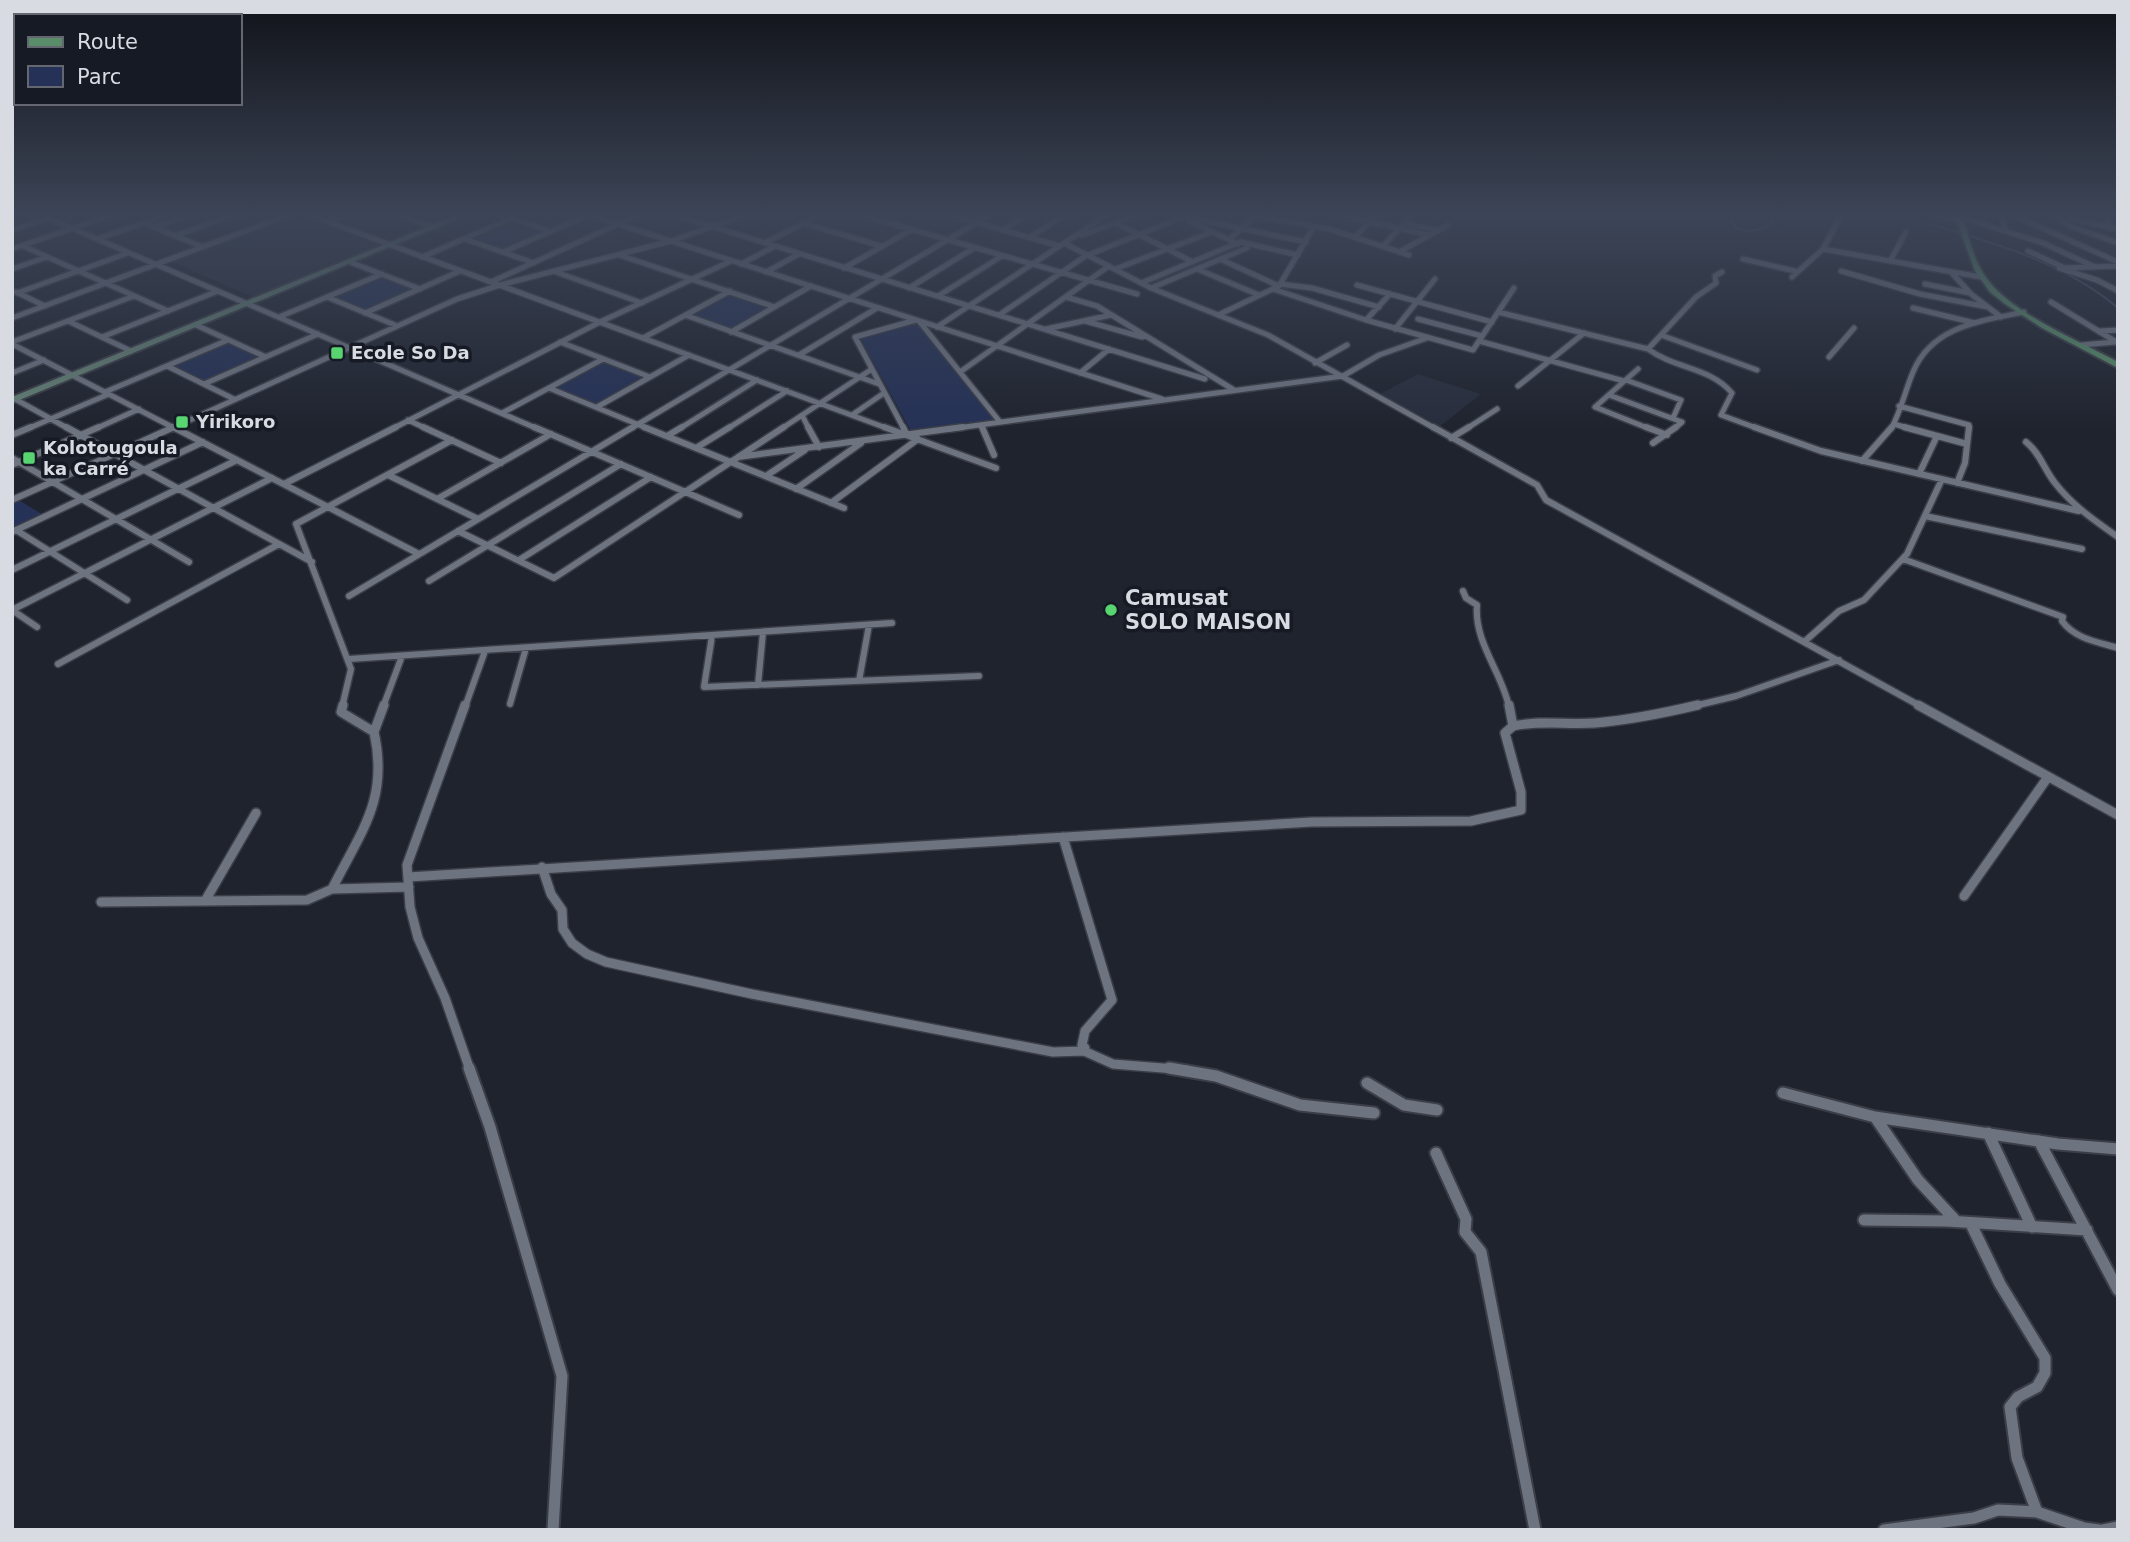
<svg xmlns="http://www.w3.org/2000/svg" width="2130" height="1542" font-family="'DejaVu Sans',sans-serif">
	<rect width="100%" height="100%" fill="#1f232e"/>
	<!-- built -->
	<path fill="#272d3c" d="M297 214 383 245 255 298 170 261Z
		M1418 374 1481 394 1438 428 1376 396Z"/>
	<!-- green -->
	<path fill="#253156" d="M512 220 547 232 503 251 469 238Z
		M382 276 416 289 365 312 331 297Z
		M731 293 773 307 731 330 689 315Z
		M917 322 998 422 912 433 860 338Z
		M229 341 264 357 204 383 169 366Z
		M603 360 646 377 597 405 554 387Z
		M17 499 45 516 12 531V501Z"/>
	<g fill="none" stroke-linecap="round" stroke-linejoin="round">
		<!-- stream -->
		<path stroke="#454963" stroke-width="2" d="M1719 214 1732 221 1736 228C1750 234 1762 231 1774 221L1770 214
			M1896 214C1971 237 2057 256 2118 308"/>
		<defs>
			<path id="street-far3" d="M39 214 538 429
				M307 214 889 429
				M397 214 434 227
				M500 214 550 231
				M587 214 1162 399
				M672 214 1205 379
				M858 214 1137 294
				M946 214 1060 246
				M1246 214 1329 229 1409 255
				M1334 214 1430 235
				M1931 214 1959 220
				M2000 214 2006 231
				M2011 214 2118 262
				M2053 214 2070 226 2118 243
				M2105 214 2111 228
				M1957 216 2043 243 2095 267
				M2059 216 2118 229
				M1187 217 1306 242
				M1189 221 1238 244
				M327 222 346 214
				M144 223 203 247
				M803 223 881 246
				M1116 223 1193 262
				M1404 223 1438 230
				M155 227 191 214
				M12 230 48 218
				M1003 230 1028 214
				M1082 235 1139 214
				M175 236 234 214
				M1030 237 1066 214
				M1355 237 1377 214
				M97 239 169 214
				M465 239 534 263
				M1229 240 1254 216
				M765 243 821 214
				M1064 243 1151 288 1268 335 1436 429
				M23 246 168 311
				M1383 246 1412 215
				M12 249 114 214
				M1823 249 1842 214
				M2028 251 2065 268
				M503 252 588 215
				M1399 252 1448 225
				M619 255 775 307
				M1088 255 1190 214
				M422 257 512 218
				M1220 259 1279 286
				M1743 259 1795 271
				M1890 261 1906 232
				M350 262 420 289
				M741 264 775 246
				M844 268 911 230
				M2059 268 2097 280 2118 291
				M2062 268 2118 266
				M12 269 47 257
				M1115 269 1212 232
				M1197 269 1259 295
				M1841 271 1920 294 1988 307
				M556 272 642 303
				M766 272 799 254
				M1951 272 1971 294 2001 317
				M1792 277 1823 249 1981 277
				M491 282 640 214
				M1141 283 1240 242 1298 255
				M1280 284 1312 288 1379 307
				M1925 284 1970 293
				M1357 285 1492 322
				M909 288 974 248
				M1151 288 1247 248
				M1273 289 1366 320 1473 350 1514 288
				M16 292 45 306
				M17 293 128 253
				M938 296 1002 256
				M327 297 395 325
				M1066 297 1097 306 1234 390
				M2051 302 2118 343
				M1913 308 1975 323
				M1498 312 1648 349C1675 369 1710 367 1732 393L1721 415 1759 429
				M365 313 460 271
				M685 315 879 384
				M999 315 1087 255
				M1218 315 1279 286 1313 228
				M279 317 382 274
				M12 318 291 214
				M1418 319 1482 336
				M1366 320 1390 294
				M68 321 131 351
				M919 321 1000 422
				M1085 321 1142 337
				M196 325 266 357
				M937 327 1108 214
				M1046 329 1111 315
				M1395 329 1435 279
				M2100 331 2118 330
				M731 332 811 286
				M1661 335 1757 370
				M102 337 218 291
				M643 338 730 291
				M1479 341 1624 381
				M12 342 134 296
				M560 342 650 377
				M12 344 176 429
				M2081 345 2115 342
				M1648 349 1696 297 1716 283 1715 276 1722 272
				M799 355 877 308
				M1829 357 1854 328
				M1315 363 1347 345
				M167 366 234 399
				M1638 369 1595 407 1650 429
				M960 372 1109 266
				M12 373 44 360
				M1080 373 1109 349
				M1626 380 1681 400 1673 418
				M204 384 318 334
				M1518 386 1584 333
				M549 388 649 429
				M105 392 228 340
				M1609 395 1682 422 1674 429
				M15 399 69 429
				M1899 406 1969 425V429
				M597 407 689 355
				M502 413 603 359
				M802 415 809 429
				M852 415 884 393
				M408 420 427 429
				M1894 424 1911 429
				M981 425 983 429
				M27 429 109 394
				M95 429 139 409
				M170 429 457 299 500 285 671 241 749 214
				M392 429 600 322 731 261
				M630 429 991 214
				M679 429 757 380
				M727 429 787 391
				M781 429 872 369
				M904 429 855 337 916 320
				M950 429 1343 376 1379 355 1427 338
				M1466 429 1497 409
				M1891 429C1901 411 1905 391 1913 372 1932 326 1981 321 2024 312"/>
			<path id="street-far2" d="M66 427 312 562
				M173 427 419 554
				M423 427 501 463
				M534 427 739 515
				M644 427 844 508
				M808 427 819 447
				M884 427 996 468
				M903 427 907 435
				M982 427 994 455
				M1433 427 1537 485 1546 500 1922 707
				M1646 427 1667 435
				M1754 427 1821 451 2079 511
				M1904 427 1967 444
				M12 435 31 427
				M667 436 682 427
				M1451 438 1469 427
				M2026 442C2040 453 2044 469 2055 483 2072 505 2095 521 2118 537
				M1653 443 1676 427
				M696 448 730 427
				M738 457 963 427
				M12 458 189 562
				M1862 461 1892 427
				M12 465 99 427
				M1919 474 1937 436
				M388 475 478 519
				M766 476 805 450
				M1957 483 1965 463 1969 427
				M284 484 396 427
				M796 489 861 443
				M437 499 551 434
				M12 500 174 427
				M831 503 918 439
				M1925 516 2082 549
				M16 530 127 600
				M458 531 554 578 784 427
				M12 532 203 442
				M1903 559 2063 617 2062 621C2075 639 2098 642 2118 648
				M519 560 651 477
				M12 570 237 460
				M429 581 621 464
				M1463 591 1466 598 1477 605C1474 643 1502 672 1509 707
				M349 596 633 427
				M12 610 272 478
				M12 610 37 627
				M712 636 704 687 979 676
				M1804 642 1839 611 1864 600 1907 554 1942 479
				M349 659 892 623
				M58 664 279 544
				M859 681 869 625
				M758 685 763 632
				M510 704 526 648
				M342 707 351 669 296 524 452 440
				M383 707 402 656
				M465 707 485 651
				M1690 707 1736 696 1839 660"/>
			<path id="street-far1" d="M465 705 407 865 410 907 418 938 445 998 470 1070
				M1509 705 1513 726C1541 720 1567 725 1595 723 1630 720 1664 713 1698 705
				M1918 705 2118 815
				M374 732 384 705
				M1063 837 1112 1000 1085 1031 1082 1045 1085 1048
				M542 867 551 894 562 910 563 929 572 943 587 954 606 962 752 994 1053 1052 1084 1051 1113 1064 1187 1070
				M408 877 1312 822 1471 821 1521 810V792L1505 733 1513 726
				M332 889C361 831 389 800 374 732L341 712 343 705
				M1964 896 2048 777
				M205 901 256 813
				M101 902 307 900 332 889 409 887"/>
			<path id="street" d="M469 1068 490 1127 562 1376 553 1530
				M1169 1068 1216 1076 1300 1105 1374 1113
				M1367 1083 1404 1105 1437 1110
				M1783 1093 1875 1117 2058 1144 2118 1149
				M1875 1117 1918 1180 1956 1221
				M1988 1133 2032 1227
				M2039 1141 2118 1290
				M1436 1153 1466 1219 1465 1232 1481 1252 1535 1530
				M1864 1220 1947 1221 2087 1230
				M1971 1224 2000 1284 2045 1358V1373L2037 1387 2018 1397 2010 1407 2017 1458 2037 1512
				M1884 1530 1974 1518 1998 1510 2037 1512 2084 1528 2099 1530
				M2103 1530 2118 1527"/>
			<path id="secondary" d="M459 214H469L12 403V397Z"/>
			<path id="primary" d="M1954 214H1961C1969 235 1973 261 1987 279 2013 314 2079 341 2118 362V368L2042 328 2005 304 1990 292 1975 271Z"/>
		</defs>
		<!-- street-far3 casing -->
		<use href="#street-far3" stroke="#3b3e47" stroke-width="8"/>
		<!-- street-far2 casing -->
		<use href="#street-far2" stroke="#3b3e47" stroke-width="9"/>
		<!-- street-far1 casing -->
		<use href="#street-far1" stroke="#3b3e47" stroke-width="12"/>
		<!-- street casing -->
		<use href="#street" stroke="#3b3e47" stroke-width="15"/>
		<!-- secondary casing -->
		<use href="#secondary" stroke="#3b3e47" stroke-width="4"/>
		<!-- primary casing -->
		<use href="#primary" stroke="#3b3e47" stroke-width="4"/>
		<!-- street-far3 -->
		<use href="#street-far3" stroke="#6e7380" stroke-width="5"/>
		<!-- street-far2 -->
		<use href="#street-far2" stroke="#6e7380" stroke-width="6"/>
		<!-- street-far1 -->
		<use href="#street-far1" stroke="#6e7380" stroke-width="9"/>
		<!-- street -->
		<use href="#street" stroke="#6e7380" stroke-width="11"/>
		<!-- secondary -->
		<use href="#secondary" fill="#648074" fill-rule="evenodd"/>
		<!-- primary -->
		<use href="#primary" fill="#598d69" fill-rule="evenodd"/>
	</g>
	<!-- sky -->
	<linearGradient id="sky" x2="0" y2="1"><stop stop-color="#111319"/><stop offset="0.5" stop-color="#3c4557"/><stop offset="1" stop-color="#3c4557" stop-opacity="0"/></linearGradient>
	<rect width="2130" height="430" fill="url(#sky)"/>
	<!-- markers -->
	<g fill="#58d570" stroke="#161a24" stroke-width="2.5">
		<rect x="330" y="346" width="14" height="14" rx="3.5"/>
		<rect x="175" y="415" width="14" height="14" rx="3.5"/>
		<rect x="22" y="451" width="14" height="14" rx="3.5"/>
		<circle cx="1111" cy="610" r="7"/>
	</g>
	<g text-anchor="middle" stroke-width="7" stroke-linejoin="round" paint-order="stroke">
		<!-- far-poi labels -->
		<g font-size="18" font-weight="bold" fill="#d9dbe3" stroke="#161a24" text-anchor="start">
			<text x="351" y="359">Ecole So Da</text>
			<text x="196" y="428">Yirikoro</text>
			<text x="43" y="454">Kolotougoula<tspan x="43" dy="21">ka Carré</tspan></text>
		</g>
		<!-- poi labels -->
		<g font-size="21" font-weight="bold" fill="#d9dbe3" stroke="#161a24" text-anchor="start">
			<text x="1125" y="605">Camusat<tspan x="1125" dy="24">SOLO MAISON</tspan></text>
		</g>
	</g>
	<!-- border -->
	<rect width="2130" height="1542" fill="none" stroke="#d9dbe3" stroke-width="28"/>
	<!-- legend -->
	<rect x="14" y="14" width="228" height="91" fill="#161a24" stroke="#646770" stroke-width="2"/>
	<rect x="28" y="37" width="35" height="10" fill="#598d69" stroke="#646770" stroke-width="2"/>
	<text x="77" y="49" font-size="21" fill="#d9dbe3">Route</text>
	<rect x="28" y="66" width="35" height="21" fill="#253156" stroke="#646770" stroke-width="2"/>
	<text x="77" y="84" font-size="21" fill="#d9dbe3">Parc</text>
</svg>
